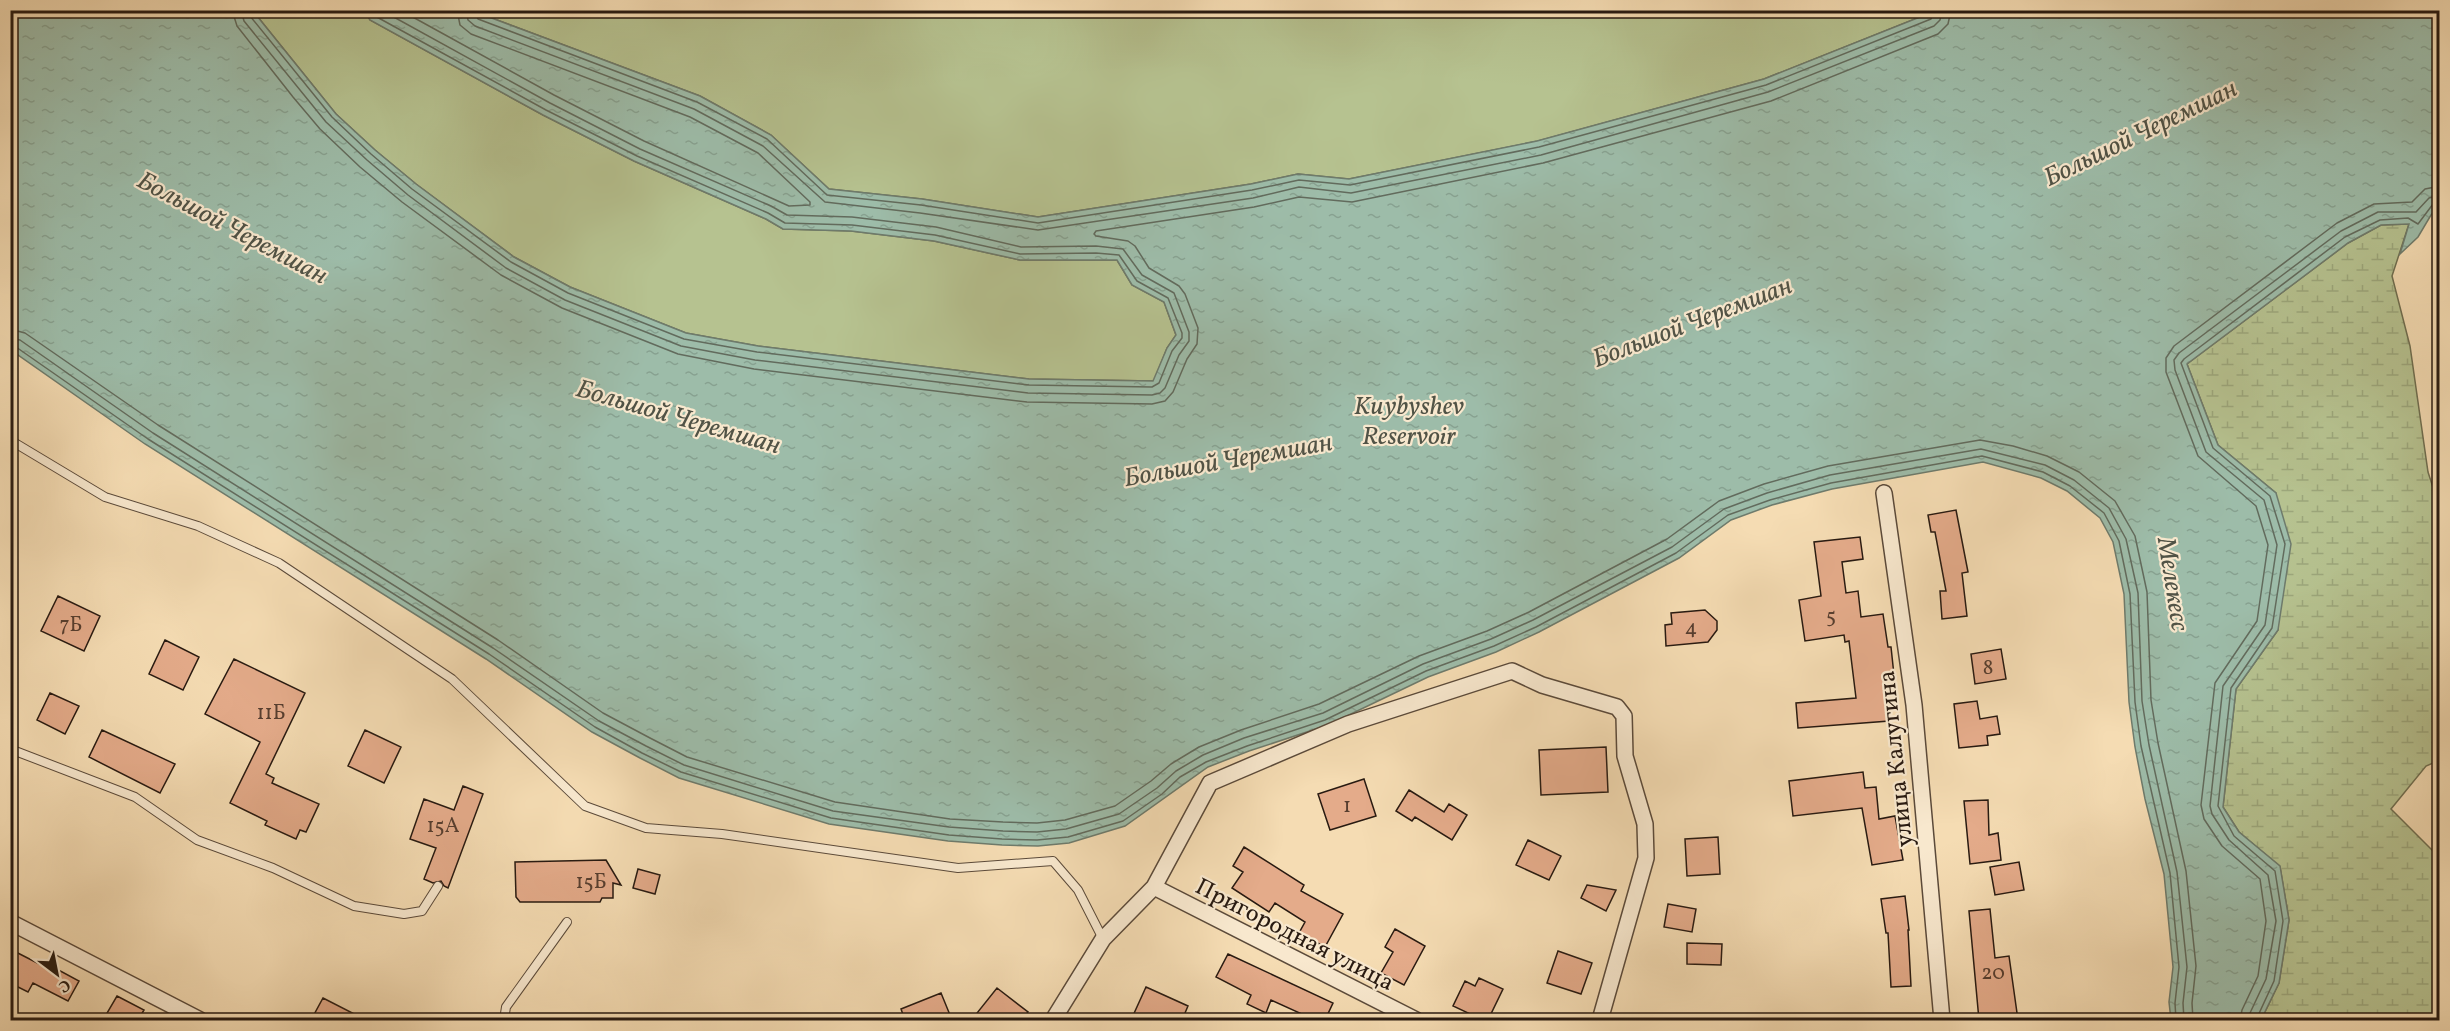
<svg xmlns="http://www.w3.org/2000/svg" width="2450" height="1031" font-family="Vollkorn,serif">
	<defs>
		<pattern id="wetland-marsh" width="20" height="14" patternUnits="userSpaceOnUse" patternTransform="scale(1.5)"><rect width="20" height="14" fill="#b6c290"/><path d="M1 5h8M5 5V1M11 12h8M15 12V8" fill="none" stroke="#9ca67b"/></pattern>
		<pattern id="water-ripples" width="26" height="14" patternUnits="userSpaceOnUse" patternTransform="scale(1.5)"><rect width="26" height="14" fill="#9dbca9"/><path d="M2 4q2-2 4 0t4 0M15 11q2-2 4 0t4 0" fill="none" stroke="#87a190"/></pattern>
	</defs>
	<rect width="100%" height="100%" fill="#f5dcb3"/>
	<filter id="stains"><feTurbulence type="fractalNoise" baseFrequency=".00333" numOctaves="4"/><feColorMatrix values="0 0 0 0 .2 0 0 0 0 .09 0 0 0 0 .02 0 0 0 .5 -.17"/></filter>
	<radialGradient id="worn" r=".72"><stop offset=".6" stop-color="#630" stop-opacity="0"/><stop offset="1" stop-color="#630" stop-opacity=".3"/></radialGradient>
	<!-- green -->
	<path fill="#b6c290" stroke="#6f6e50" stroke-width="1.5" d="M253 11H365L370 20 543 115 634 161 766 219 783 229 851 231 934 241 1020 260H1117L1132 285 1164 302 1176 335 1167 348 1154 381 1029 379 758 346 686 333 570 287 514 257 416 184 375 150 336 114Z
		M473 11H1935L1764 79 1538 141 1349 179 1298 174 1251 184 1038 217 922 199 829 189 771 135 700 96Z"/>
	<!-- wetland -->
	<path fill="url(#wetland-marsh)" stroke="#6f6e50" stroke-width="1.5" d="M2409 224 2392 276 2410 346 2428 472 2439 506 2440 760 2426 766 2391 809 2439 857V1020H2261L2279 983 2289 920 2280 867 2239 832 2223 807 2236 689 2278 630 2276 493 2218 445 2187 364 2348 243 2381 225Z"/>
	<!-- water -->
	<path fill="url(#water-ripples)" stroke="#6e7b6c" stroke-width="1.5" d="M10 11H253L336 114 375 150 416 184 514 257 570 287 686 333 758 346 1029 379 1153 381 1167 348 1176 335 1164 302 1132 285 1117 260H1020L934 241 851 231 783 229 766 219 634 161 543 115 370 20 365 11H473L700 96 771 135 829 189 922 199 1038 217 1251 184 1298 174 1349 179 1537 141 1764 79 1935 11H2439V206L2431 215 2418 237 2400 254 2409 224 2381 225 2348 243 2187 364 2218 445 2276 493 2291 544 2278 630 2236 689 2223 807 2239 832 2280 866 2289 920 2279 983 2261 1020H2171L2169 1002 2173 967 2164 874 2145 799 2135 747 2129 702 2124 594 2113 542 2100 518 2067 491 2041 478 1983 462 1832 489 1772 505 1731 520 1679 558 1539 632 1496 652 1428 677 1328 725 1249 751 1208 767 1125 826 1069 843 1038 846 1002 845 948 841 829 824 679 778 640 758 592 732 486 659 145 444 11 350Z"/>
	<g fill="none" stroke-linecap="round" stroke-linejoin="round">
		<!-- shore -->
		<path stroke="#626b5d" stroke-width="1.5" d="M232 10 237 26 293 97 320 129 360 167 402 202 501 275 562 308 678 354 754 369 1027 402 1152 404 1165 401 1173 392 1187 359 1197 344 1198 328 1185 294 1179 286 1149 268 1135 246 1128 241 1096 236 1094 234 1096 231 1254 207 1299 197 1352 202 1543 163 1771 101 1938 34 1948 24 1951 10
			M241 10 244 21 326 122 367 160 408 195 506 268 565 300 681 346 755 360 1028 393 1152 395 1160 393 1165 388 1179 355 1189 341V332L1174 293 1142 275 1123 249 1096 246 1021 247 936 227 852 217 787 215 771 206 640 149 550 103 381 10
			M249 10 250 16 332 117 371 154 412 189 511 262 568 293 684 339 757 352 1029 385 1152 387 1159 383 1172 351 1182 338V333L1168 298 1137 281 1119 255 1096 253 1020 254 935 235 852 225 785 223 768 213 637 156 546 110 375 16 372 10
			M400 10 554 95 644 141 789 206 810 205V202L758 153 690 117 471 34 460 25 457 10
			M466 10 468 20 475 26 694 109 763 146 825 202 920 213 1038 230 1253 198 1299 187 1351 193 1541 155 1768 92 1934 26 1940 20 1942 10
			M473 10 478 19 697 102 767 139 827 195 921 205 1038 223 1252 190 1299 180 1350 185 1539 147 1766 85 1931 19 1935 10
			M10 329 25 333 158 425 498 640 603 713 650 738 687 757 835 802 950 819 1003 822 1037 823 1065 820 1115 806 1151 781 1171 764 1199 747 1241 730 1319 704 1419 656 1487 631 1529 612 1667 539 1719 501 1764 484 1828 466 1980 440 2013 446 2047 456 2079 472 2115 501 2135 536 2147 592 2151 700 2158 743 2186 871 2196 966 2192 1003 2193 1020
			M10 338 20 340 153 433 493 648 599 721 646 746 684 765 833 811 949 827 1003 831 1037 832 1066 829 1119 814 1157 788 1176 771 1203 755 1244 738 1323 713 1423 664 1491 639 1533 620 1672 547 1724 509 1767 493 1830 475 1981 449 2045 465 2074 480 2109 508 2126 539 2138 593 2142 701 2149 745 2177 872 2187 967 2183 1003 2184 1020
			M10 346 16 347 148 439 489 654 595 727 642 753 681 772 831 818 949 835 1002 839 1037 840 1068 837 1123 821 1162 794 1180 777 1206 762 1247 746 1325 720 1426 671 1494 646 1536 627 1676 553 1728 515 1770 500 1831 483 1982 456 2043 472 2070 486 2104 513 2119 541 2130 594 2135 702 2141 746 2170 873 2179 967 2175 1003 2176 1020
			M2240 1020 2242 1010 2258 976 2266 921 2260 879 2222 846 2204 819 2201 805 2215 683 2257 621 2268 545 2256 506 2198 456 2166 372V358L2174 346 2337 223 2374 204 2412 202 2425 189 2440 186
			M2249 1020 2250 1013 2266 979 2276 921 2268 875 2229 840 2212 814 2210 806 2223 686 2265 625 2277 545 2264 500 2206 452 2175 370 2174 360 2179 353 2341 231 2378 212H2416L2429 198 2440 195
			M2256 1020 2274 981 2283 921 2275 871 2234 836 2218 806 2231 688 2272 628 2285 544 2270 496 2213 448 2181 363 2184 359 2345 237 2380 220 2408 218 2418 224 2433 204 2440 202"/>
	</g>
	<!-- building -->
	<path fill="#e4ab8a" stroke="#281a11" stroke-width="1.5" d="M1956 510 1968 572 1962 573 1967 616 1942 619 1940 591H1946L1935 532H1931L1928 515Z
		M1860 537 1863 559 1842 562 1846 593 1858 591 1861 617 1883 614 1888 647H1891L1894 675 1885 676 1889 721 1798 728 1796 703 1856 698 1849 641 1845 642 1844 635 1805 641 1799 600 1821 596 1814 542Z
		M58 596 100 616 84 651 41 631Z
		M1705 610 1717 621V630L1708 642 1666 646 1665 625 1672 624 1671 613Z
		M165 640 199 657 183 690 149 674Z
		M2001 649 2006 679 1975 684 1971 654Z
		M234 659 305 693 266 774 274 778 272 783 319 804 306 832 300 830 296 839 265 825 267 821 230 803 260 742 205 714Z
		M50 693 79 706 65 734 37 720Z
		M1977 701 1980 719 1997 716 2000 734 1987 736 1988 745 1959 748 1954 704Z
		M102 730 175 764 160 793 89 757Z
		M365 730 401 747 384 783 348 766Z
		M1606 747 1608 792 1541 795 1539 750Z
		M1863 772 1865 788 1876 787 1879 819 1895 816 1903 860 1872 865 1862 808 1793 816 1789 781Z
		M1364 779 1376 816 1330 830 1318 794Z
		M463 786 483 794 448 888 444 886 441 881 433 883 424 879 436 848 410 839 424 799 454 810Z
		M1409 790 1444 812 1449 804 1467 815 1452 840 1415 817 1412 821 1396 811Z
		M1988 800 1989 835 1998 833 2001 860 1970 864 1964 801Z
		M1718 837 1720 874 1687 876 1685 839Z
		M1528 840 1561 856 1549 880 1516 865Z
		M1244 847 1304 885 1301 891 1343 914 1325 947 1299 933 1305 922 1275 903 1269 912 1232 888 1243 872 1233 866Z
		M606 860 621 885 613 883V898H602L600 902H520L516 897 515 862Z
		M2019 862 2024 890 1995 895 1990 867Z
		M638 869 660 875 655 894 633 888Z
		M1587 885 1616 890 1606 911 1581 898Z
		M1905 896 1909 930H1908L1911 986 1891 987 1888 933H1886L1881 899Z
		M1668 904 1696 909 1692 932 1664 927Z
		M1990 909 1995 958 2009 956 2018 1020H1979L1969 911Z
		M1395 929 1425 946 1404 985 1381 973 1393 952 1385 947Z
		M1687 943 1722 944 1721 965 1687 964Z
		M10 949 51 970 53 967 79 981 68 1001 33 983 28 992 10 983Z
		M1558 951 1592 963 1581 994 1547 983Z
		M1228 954 1333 1003 1325 1020H1299L1302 1014 1271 1000 1266 1013 1247 1004 1251 995 1216 977Z
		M1479 978 1503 989 1488 1020H1483L1453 1006 1465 981 1475 986Z
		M1146 987 1188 1006 1182 1020H1131Z
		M997 988 1028 1012 1022 1020H986L977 1013Z
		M941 993 950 1015 935 1020H905L901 1009Z
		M117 996 144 1010 138 1020H103Z
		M323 998 366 1020H311Z"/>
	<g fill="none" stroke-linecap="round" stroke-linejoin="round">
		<defs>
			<path id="service" d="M10 440 105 497 198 526 279 563 452 679 585 806 646 828 722 834 958 868 1053 861 1078 890 1103 939
				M10 749 135 797 197 840 273 868 354 906 404 914 422 911 438 886
				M504 1020 506 1007 567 922"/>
			<path id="minor" d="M1884 493 1914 705 1942 1020
				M1154 887 1416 1020
				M10 922 200 1020
				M1053 1020 1103 939 1154 887 1210 783 1348 724 1512 671 1542 685 1617 707 1624 716 1625 756 1645 824 1646 858 1600 1020"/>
		</defs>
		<!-- service casing -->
		<use href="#service" stroke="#5b4a3a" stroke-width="10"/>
		<!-- minor casing -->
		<use href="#minor" stroke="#5b4a3a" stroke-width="18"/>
		<!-- service -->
		<use href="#service" stroke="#f8e8ce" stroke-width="8"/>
		<!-- minor -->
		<use href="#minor" stroke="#f8e8ce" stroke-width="15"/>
	</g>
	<g text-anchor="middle" stroke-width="4.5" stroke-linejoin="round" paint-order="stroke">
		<!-- number labels -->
		<g font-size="21" fill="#573e2f">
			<text x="1831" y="622">5</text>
			<text x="71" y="631">7Б</text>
			<text x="1691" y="634">4</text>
			<text x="1988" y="674">8</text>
			<text x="271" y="719">11Б</text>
			<text x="1347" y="812">1</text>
			<text x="443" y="832">15А</text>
			<text x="591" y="888">15Б</text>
			<text x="1993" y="979">20</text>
		</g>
		<!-- street labels -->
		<g font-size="24" fill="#281a11" stroke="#f8e8ce">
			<text transform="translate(1895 759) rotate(-96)" y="8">улица Калугина</text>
			<text transform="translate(1295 934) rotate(27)" y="8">Пригородная улица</text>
		</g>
		<!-- water labels -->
		<g font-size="26" font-style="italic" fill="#515346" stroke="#f8e8ce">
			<text transform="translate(2140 132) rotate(-26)" y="9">Большой Черемшан</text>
			<text transform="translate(233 227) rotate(28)" y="9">Большой Черемшан</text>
			<text transform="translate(1692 321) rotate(-21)" y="9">Большой Черемшан</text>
			<text x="1409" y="414">Kuybyshev<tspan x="1409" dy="30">Reservoir</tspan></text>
			<text transform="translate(679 416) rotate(16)" y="9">Большой Черемшан</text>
			<text transform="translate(1228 459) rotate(-10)" y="9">Большой Черемшан</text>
			<text transform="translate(2174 584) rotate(81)" y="9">Мелекесс</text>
		</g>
	</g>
	<!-- margin -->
	<rect width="2450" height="1031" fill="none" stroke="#f5dcb3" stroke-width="36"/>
	<rect x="12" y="12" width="2426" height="1007" fill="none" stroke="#281a11" stroke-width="3"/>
	<rect x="18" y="18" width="2414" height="995" fill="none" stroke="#281a11" stroke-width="1.5"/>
	<!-- north arrow -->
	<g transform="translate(57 974) rotate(148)" stroke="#f8e8ce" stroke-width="4.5" paint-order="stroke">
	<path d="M0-4.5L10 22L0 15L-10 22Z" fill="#281a11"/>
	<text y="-9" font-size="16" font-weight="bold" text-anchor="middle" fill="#281a11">С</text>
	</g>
	<rect width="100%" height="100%" filter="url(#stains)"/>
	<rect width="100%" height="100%" fill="url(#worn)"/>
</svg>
